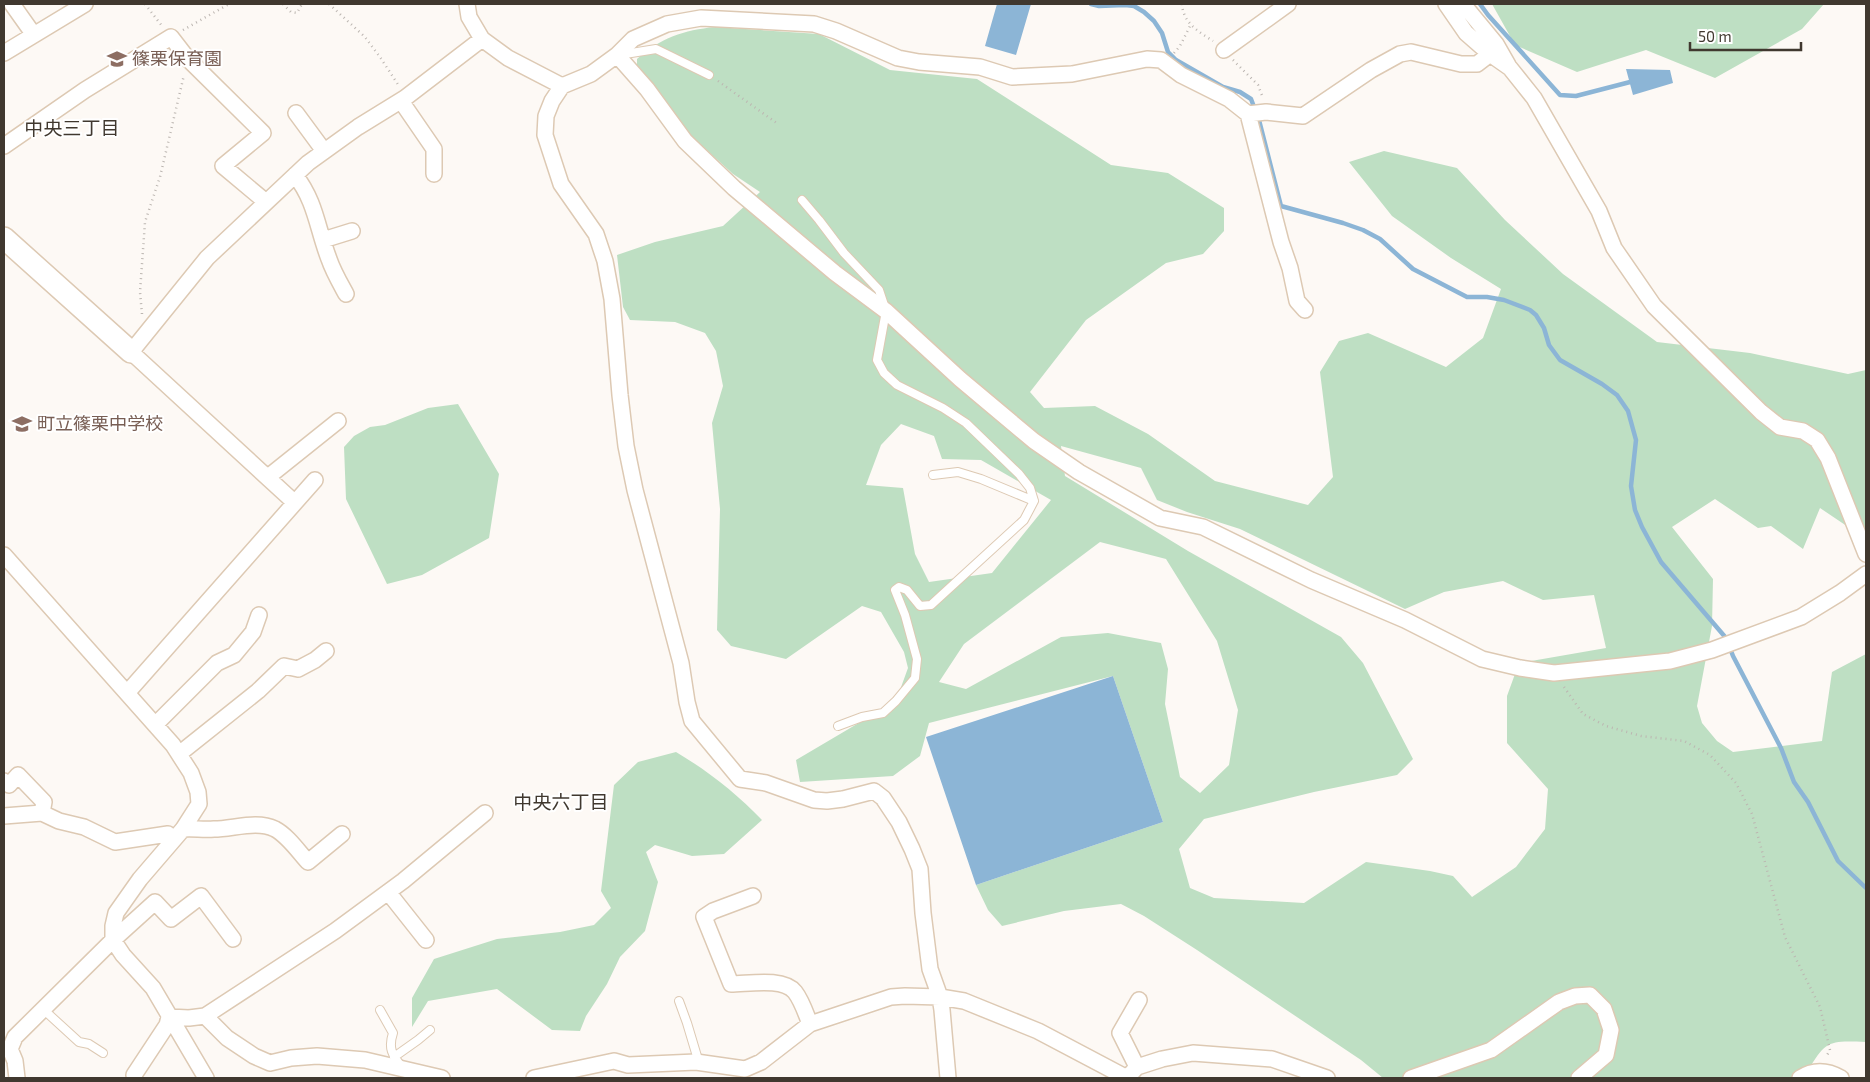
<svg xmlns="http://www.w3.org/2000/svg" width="1870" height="1082" font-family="'Exo 2','Noto Sans JP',sans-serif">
	<rect width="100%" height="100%" fill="#fdf9f5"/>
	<!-- green -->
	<path fill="#bedfc3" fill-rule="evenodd" d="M1492 4H1824L1802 29 1715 78 1646 50 1577 72 1515 45Z
		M715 27 819 34 890 70 977 79 1111 165 1168 173 1224 208V231L1203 254 1166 263 1086 320 1030 392 1044 408 1095 406 1148 434 1215 481 1308 505 1333 477 1320 372 1339 341 1368 333 1446 367 1483 338 1501 289 1451 258 1392 216 1349 162 1384 151 1457 168 1505 220 1563 274 1657 342 1750 353 1848 374 1866 370V539L1820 508 1803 549 1771 526 1758 528 1715 499 1672 527 1713 579 1712 626 1697 706 1702 723 1717 741 1733 752 1822 741 1832 672 1866 654V1042C1831 1041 1826 1039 1808 1071L1810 1078H1383L1361 1060 1197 950 1144 916 1121 904 1064 911 1002 926 988 910 976 885 1163 822 1113 676 929 723 920 756 893 776 800 782 796 760 896 701 908 668 904 652 881 612 862 606 786 659 731 646 717 630 720 509 712 423 723 386 716 351 705 333 675 322 630 320 623 307 617 255 655 242 723 226 760 192 733 174 678 124 637 71V59C660 38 684 30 715 27ZM901 424 934 436 942 459 981 460 1051 500 992 573 929 582 915 554 903 488 866 485 881 445ZM1061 446 1141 468 1157 500 1187 512 1240 529 1405 609 1444 592 1503 581 1543 600 1594 595 1606 648 1519 663 1507 696V743L1548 789 1545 829 1516 867 1472 897 1453 876 1430 871 1366 862 1304 903 1214 898 1190 888 1179 849 1204 819 1314 792 1397 775 1413 759 1363 663 1341 637 1188 551 1065 476ZM1100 542 1166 559 1217 641 1238 710 1229 765 1200 793 1180 777 1165 704 1168 669 1161 643 1108 633 1061 637 966 689 939 682 964 644Z
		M458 404 499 474 489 538 422 575 387 584 346 499 344 447 354 436 370 427 385 425 428 408Z
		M676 752C708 771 736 793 762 820L724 854 692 856 655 845 646 852 658 882 645 931 620 957 607 984 586 1016 580 1031 552 1030 497 989 428 1001 412 1027V998L434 959 497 939 560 932 594 925 611 908 601 891 614 785 638 762Z"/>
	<!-- water -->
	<path fill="#8cb5d6" d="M997 4H1031L1016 55 985 46Z
		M1626 69 1670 70 1673 83 1633 95Z
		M1113 676 1163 822 976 885 926 737Z"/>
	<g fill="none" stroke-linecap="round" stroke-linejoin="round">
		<!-- stream -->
		<path stroke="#8cb5d6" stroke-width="4.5" d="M1091 4 1099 6 1125 5 1134 6 1144 12 1154 21 1162 33 1168 52 1176 60 1223 87 1240 92 1251 99 1259 120 1281 206 1343 223 1363 230 1380 239 1413 269 1467 297H1487L1504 300 1530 310 1536 315 1544 328 1549 345 1560 360 1602 384 1617 395 1628 411 1636 440 1631 486 1635 510 1642 527 1661 562 1726 638 1733 656 1781 748 1794 782 1808 802 1838 861 1866 888
			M1480 4 1488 15 1560 95 1576 96 1634 81"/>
		<defs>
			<path id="lane" d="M619 55 656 49 709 75
				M802 200 819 220 844 253 879 290 886 311 877 360 884 373 897 385 943 408 966 423 1019 474 1030 488 1034 501 1024 520 931 605 920 606 907 590 899 587 895 590 905 615 917 659 915 678 896 701 883 713 862 717 838 726
				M933 475 958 472 981 479 1034 501
				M679 1001 687 1023 699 1063
				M44 1010 79 1042 89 1044 103 1053
				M380 1010 393 1033C388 1048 392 1055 402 1067
				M394 1057 418 1040 430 1030"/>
			<path id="street" d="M12 4 34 35
				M467 4 469 17 482 39 508 58 562 86
				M1446 4 1466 33 1490 54 1510 68 1534 98 1599 211 1614 248 1654 306 1761 412 1780 427 1803 431 1817 440 1828 458 1866 554
				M1463 4 1496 44 1508 65
				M1224 50 1288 4
				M4 53 85 4
				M617 55 647 89 685 141 734 188 835 273 886 311 960 379 1034 441 1079 472 1160 518 1203 527 1311 580 1405 620 1482 659 1520 668 1554 673 1670 661 1712 650 1801 617 1840 593 1866 574
				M401 101 434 149V174
				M296 113 324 151
				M1248 114 1266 112 1303 116 1371 70 1400 54 1411 52 1461 64H1477L1490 54
				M4 146 85 90 171 37 188 59 263 133 223 166 266 202
				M295 175C316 202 317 228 329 259 333 271 340 283 346 294
				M323 240 352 231
				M268 477 338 421
				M294 502 131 352 207 258 308 163 358 127 405 98 482 39
				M4 555 173 745 191 773 198 792 199 804 183 829 140 879 116 913 113 926V940L123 955 153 988 206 1078
				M127 693 315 480
				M155 725 217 663 234 655 253 632 259 615
				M179 754 258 691 284 666 298 669 315 660 326 651
				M4 781 9 785 18 775 44 802 42 813 4 816
				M42 813 59 821 84 827 115 842 168 834
				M183 829C193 828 203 830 214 829 233 829 257 820 275 829 288 836 298 851 308 862L342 834
				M388 892 426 940
				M753 896 713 911 704 917 731 984C748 984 783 977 795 992 802 1001 806 1014 810 1024
				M205 1016 335 931 403 881 485 813
				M169 1017 189 1018 205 1016 227 1038 254 1056 270 1063 291 1058 317 1056 365 1060 442 1078
				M1137 1067 1120 1033 1139 1000
				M134 1075 167 1025 169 1017
				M17 1078 15 1061 10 1049 15 1037 113 940 155 902 171 919 201 896 233 939
				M534 1078 614 1061 628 1065 696 1062 745 1069 761 1062 810 1024 891 997 905 996 940 997 964 1001 1038 1031 1127 1078
				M948 1078 942 1010 940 997 930 969 923 913 920 869 912 849 899 822 883 798 874 791 843 799 827 801 814 800 766 783 740 779 692 721 687 702 681 663 635 490 626 446 620 395 612 299 605 261 596 234 561 184 545 135 546 116 552 101 562 86 591 74 617 55 633 39 667 24 701 18 814 24 836 31 898 58 919 62 980 67 1012 77 1072 74 1147 59 1161 60 1181 75 1229 99 1248 114 1281 242 1290 268 1297 301 1305 310
				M1127 1078 1137 1067 1162 1059 1193 1053 1272 1059 1327 1078
				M1411 1078 1491 1050 1559 1002 1575 996 1590 995 1604 1009 1611 1030 1606 1055 1579 1078
				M1800 1078C1814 1069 1827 1070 1841 1078"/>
			<path id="secondary" d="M4 238 131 352"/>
		</defs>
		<!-- lane casing -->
		<use href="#lane" stroke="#ddc9b3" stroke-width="10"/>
		<!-- street casing -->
		<use href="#street" stroke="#ddc9b3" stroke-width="18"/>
		<!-- secondary casing -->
		<use href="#secondary" stroke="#ddc9b3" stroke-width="24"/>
		<!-- path -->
		<path stroke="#bcb6b1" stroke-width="2.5" stroke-dasharray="1 4" stroke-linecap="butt" d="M145 4 162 26
			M283 4 291 12 297 13 302 4
			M329 4 365 37 380 57 399 86
			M1182 4C1183 23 1199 32 1213 41
			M183 30 229 4
			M1174 53 1180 46 1190 26
			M1233 60 1258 85 1263 98
			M718 81 778 124
			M142 314 140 292 145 222 160 177 184 75
			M1564 687 1583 714 1606 726 1641 736 1684 741 1710 755 1736 783 1752 814 1785 937 1820 1007 1830 1050 1826 1057"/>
		<!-- lane -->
		<use href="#lane" stroke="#fff" stroke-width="8"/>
		<!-- street -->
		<use href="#street" stroke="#fff" stroke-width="15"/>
		<!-- secondary -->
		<use href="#secondary" stroke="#fff" stroke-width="21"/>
	</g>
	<!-- icons -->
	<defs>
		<symbol id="school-bare" viewBox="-9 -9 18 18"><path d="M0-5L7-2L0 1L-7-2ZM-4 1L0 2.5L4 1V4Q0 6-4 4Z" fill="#8d6e63" stroke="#fff" stroke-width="2.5" paint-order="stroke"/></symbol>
	</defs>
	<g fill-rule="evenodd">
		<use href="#school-bare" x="103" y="45" width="28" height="28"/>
		<use href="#school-bare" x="8" y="410" width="28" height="28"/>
	</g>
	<g text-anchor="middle" stroke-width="4" stroke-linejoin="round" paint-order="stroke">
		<!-- education labels -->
		<g font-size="18" fill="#785e54" stroke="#fff" text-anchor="start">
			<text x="132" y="65">篠栗保育園</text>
			<text x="37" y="430">町立篠栗中学校</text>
		</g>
		<!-- neighbourhood labels -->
		<g font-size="19" fill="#40382f" stroke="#fff">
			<text x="72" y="135">中央三丁目</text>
			<text x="561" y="809">中央六丁目</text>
		</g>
	</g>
	<!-- border -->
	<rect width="1870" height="1082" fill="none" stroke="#40382f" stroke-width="10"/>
	<!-- scale -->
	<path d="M1690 42v8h111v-8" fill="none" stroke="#40382f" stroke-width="2.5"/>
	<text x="1698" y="42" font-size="15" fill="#40382f" stroke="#ffffff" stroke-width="4" paint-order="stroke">50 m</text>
</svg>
